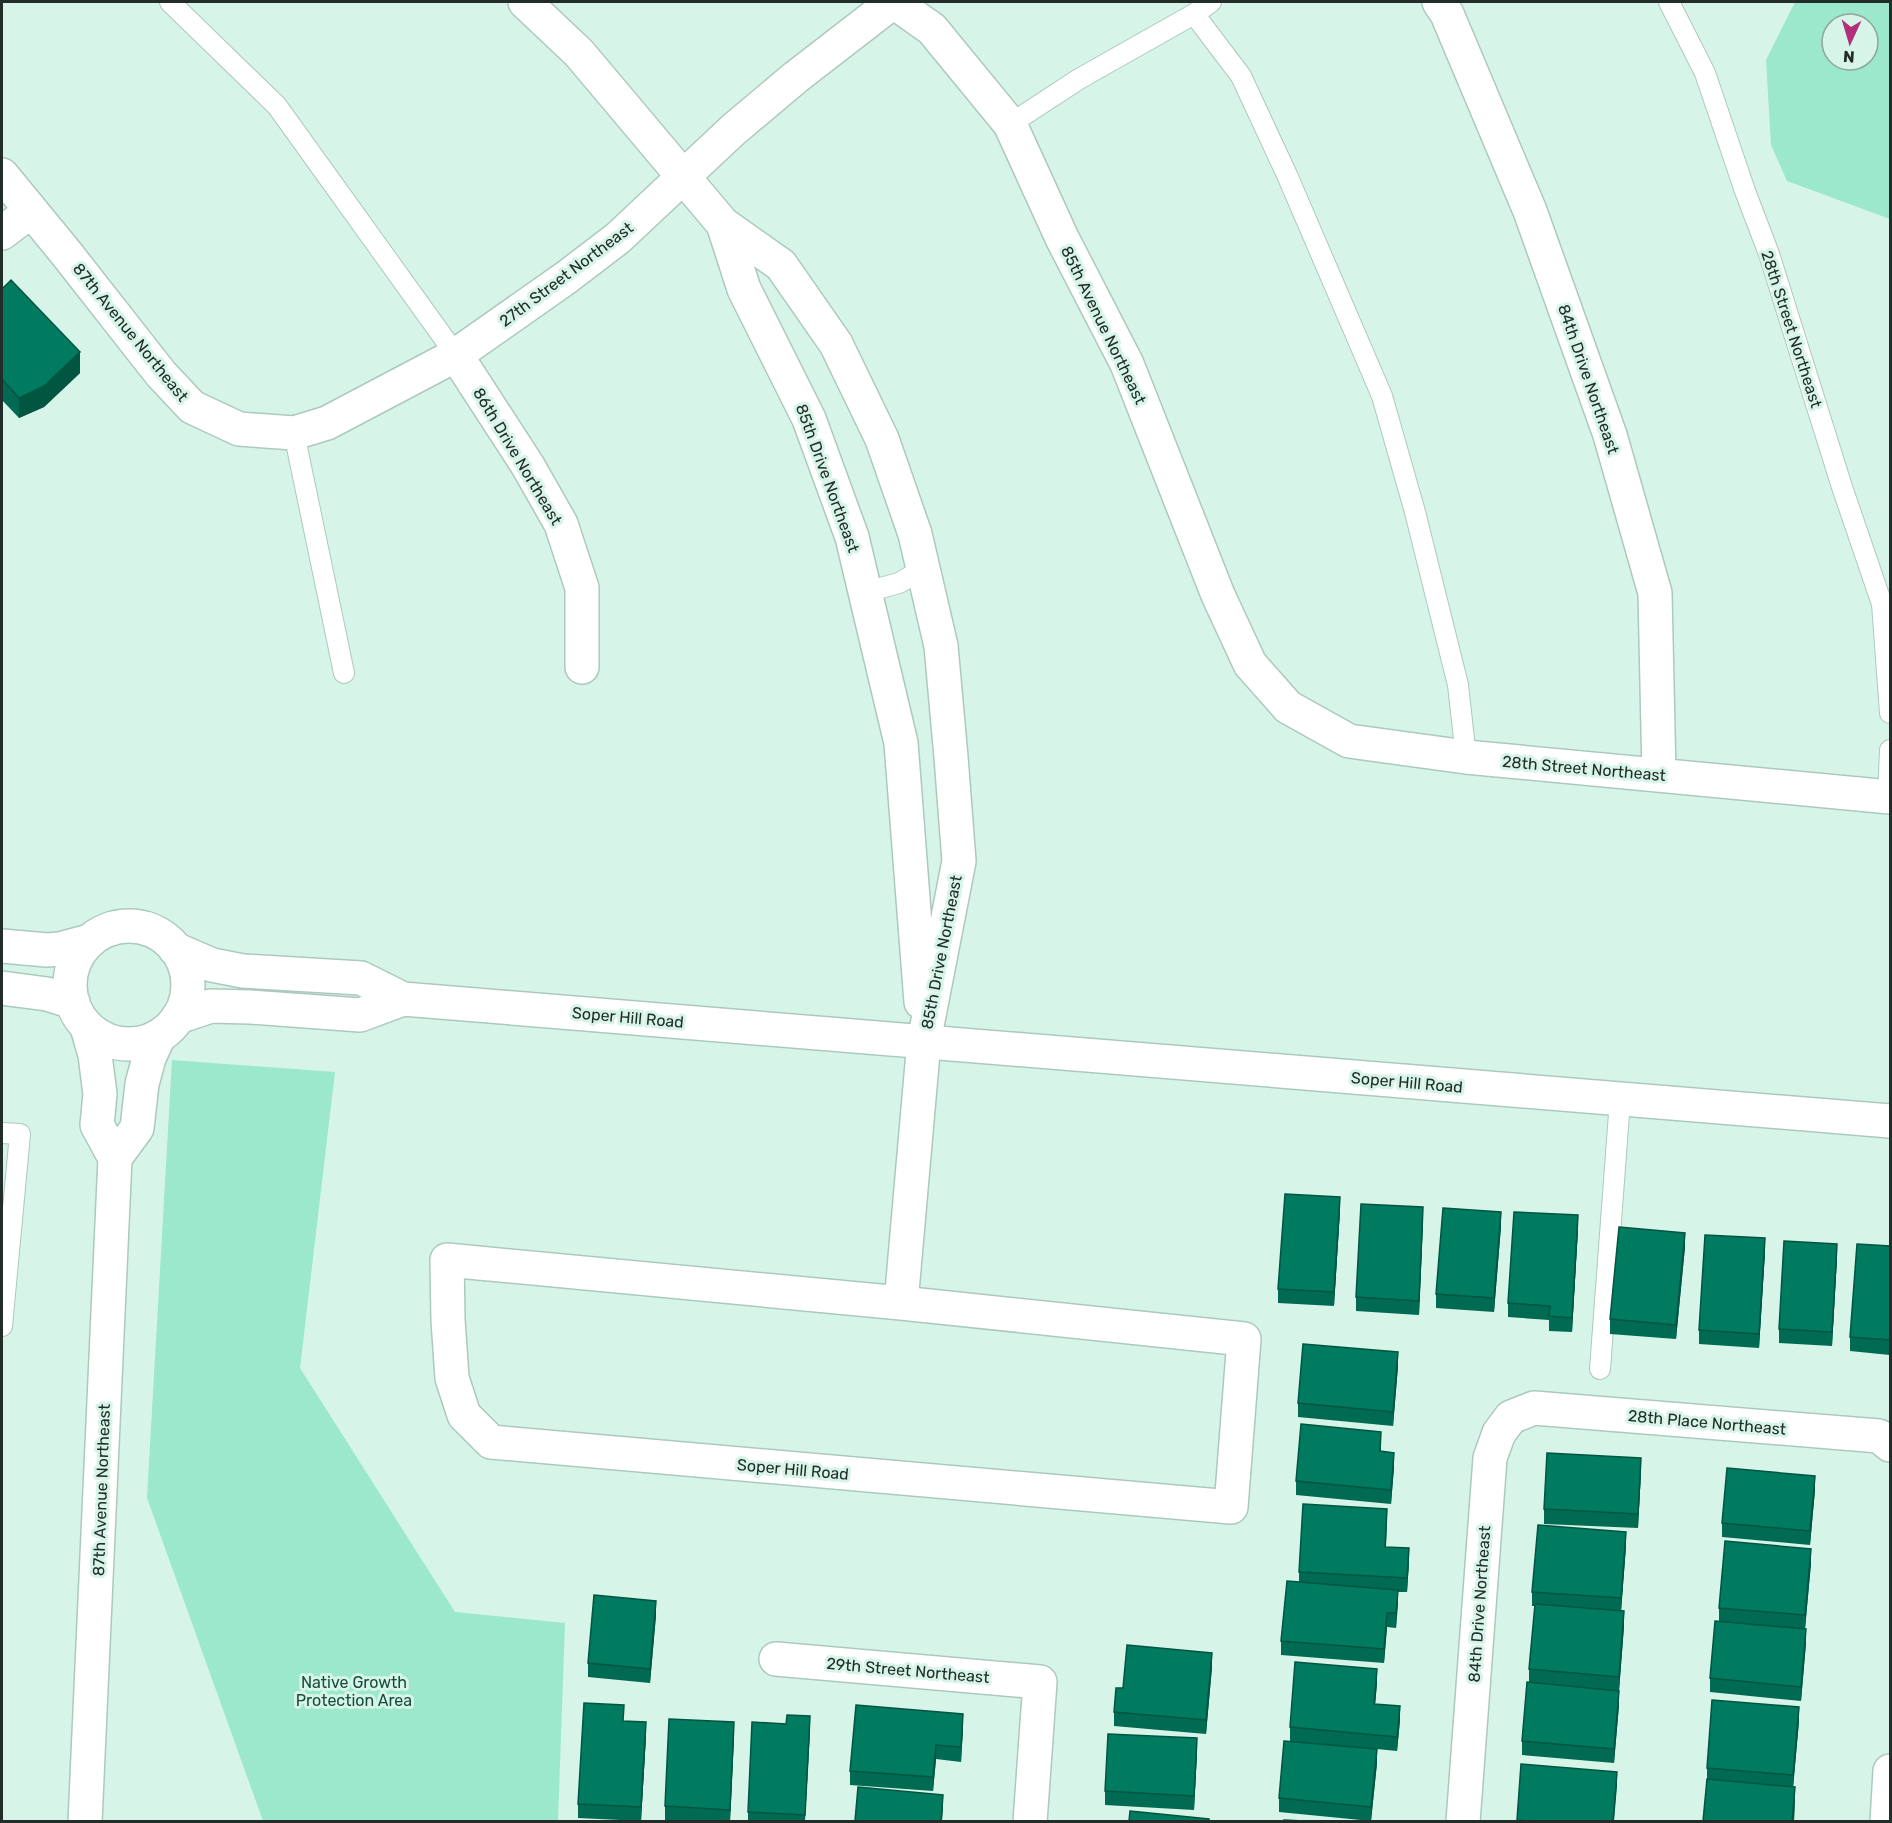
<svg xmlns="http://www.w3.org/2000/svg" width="1892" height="1823" font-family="Rubik,sans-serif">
	<rect width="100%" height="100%" fill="#d7f4e8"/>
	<!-- green -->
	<path fill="#9be8cd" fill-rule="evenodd" d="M1795 2H1890V219L1787 181 1771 145 1766 60ZM1832 24H1868V60H1832Z
		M172 1060 335 1072 300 1368 455 1612 565 1623 558 1821H263L147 1498Z"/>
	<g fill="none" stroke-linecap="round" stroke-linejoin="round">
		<defs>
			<path id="service" d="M170 2 277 106 456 355
				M1669 2 1705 73 1745 191 1769 254 1842 487 1882 604 1890 713
				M1194 14 1241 76 1287 175 1382 396 1415 512 1458 685 1466 757
				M1010 124 1079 79 1194 14 1211 2
				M294 433 344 673
				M866 592 899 583 923 569
				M1888 797 1890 750
				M2 1133 20 1134 2 1326
				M1600 1369 1620 1100"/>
			<path id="minor" d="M525 2 579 53 723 224 781 265 836 344 882 439 915 534 941 646 951 757 959 861 924 1041 901 1303 447 1260 448 1320 452 1378 464 1415 491 1442 1231 1507 1244 1339 901 1303
				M894 2 932 29 1010 124 1062 238 1127 364 1218 595 1250 664 1288 707 1349 741 1466 757 1890 797
				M1439 2 1447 14 1530 211 1610 435 1655 593 1659 775
				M2 175 66 253 161 374 192 407 239 429 294 433 327 423 456 355 567 277 618 238 733 130 796 77 893 2
				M723 224 744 289 809 419 852 537 901 743 921 1002
				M2 233 31 211
				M456 355 528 466 561 524 582 588V667
				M87 1027 95 1055 100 1094 97 1125 115 1158
				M115 1158 137 1128 142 1084 149 1058 159 1036
				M776 1659 1040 1682 1030 1822
				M85 1822 115 1158
				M1463 1822 1490 1458 1499 1433 1511 1417 1534 1408 1879 1436 1890 1445
				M1887 1822 1890 1771"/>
			<path id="tertiary" d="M70 985a59 59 0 1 1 118 0a59 59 0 1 1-118 0Z
				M2 946 47 950 60 949 90 941
				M175 949 212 965 243 971 361 978 403 999 1890 1121
				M2 988 47 994 73 1002
				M178 1017 211 1006 250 1007 360 1015 403 999"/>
		</defs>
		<!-- service casing -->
		<use href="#service" stroke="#adc9be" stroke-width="22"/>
		<!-- minor casing -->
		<use href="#minor" stroke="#adc9be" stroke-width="36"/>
		<!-- tertiary casing -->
		<use href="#tertiary" stroke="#adc9be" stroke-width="36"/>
		<!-- service -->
		<use href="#service" stroke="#fff" stroke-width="20"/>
		<!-- minor -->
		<use href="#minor" stroke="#fff" stroke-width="33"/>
		<!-- tertiary -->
		<use href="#tertiary" stroke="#fff" stroke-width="33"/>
	</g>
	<!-- wall -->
	<path fill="#016a52" d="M2 289 80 373 44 407 19 418 2 400Z
		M1340 1211 1334 1306 1278 1303V1289Z
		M1423 1221 1419 1315 1356 1311V1297Z
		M1501 1226 1494 1312 1436 1308V1294Z
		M1578 1229 1572 1332 1549 1331V1320L1508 1317V1303Z
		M1890 1246V1355L1850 1351V1337Z
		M1685 1247 1676 1339 1610 1334V1319Z
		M1765 1252 1759 1348 1699 1344V1330Z
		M1837 1258 1832 1346 1779 1343V1329Z
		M1398 1366 1393 1426 1298 1417V1403Z
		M1381 1446V1451L1394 1467 1391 1504 1296 1495V1481Z
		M1641 1472 1638 1528 1544 1524V1509Z
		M1815 1490 1810 1545 1722 1537V1523Z
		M1387 1523 1386 1547 1409 1562 1407 1592H1398L1396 1628 1387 1627 1384 1663 1281 1655V1641L1299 1582V1572Z
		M1626 1546 1621 1611 1624 1626 1619 1691 1614 1690 1619 1705 1614 1763 1522 1755V1741L1529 1683V1669L1535 1606H1532V1592Z
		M1811 1563 1805 1629 1806 1643 1801 1701 1710 1692V1678L1719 1621V1608Z
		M656 1615 650 1683 588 1677V1663Z
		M1212 1667 1206 1734 1114 1726V1712L1123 1688Z
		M1377 1683 1375 1704 1400 1720 1397 1751 1377 1749V1763L1371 1821 1279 1812V1798L1290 1741V1727Z
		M1799 1721 1793 1787 1795 1801 1794 1821H1703L1707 1782V1768Z
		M963 1728 961 1762 936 1759 933 1791 850 1785V1771Z
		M810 1730 805 1821H748V1812Z
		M646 1736 641 1821 578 1818V1804Z
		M734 1736 730 1821H665V1806Z
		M1197 1752 1194 1810 1105 1805V1791Z"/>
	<!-- shaded-wall -->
	<path fill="#015642" d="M80 352V373L44 407 19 418V398Z
		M1340 1197V1211L1334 1306V1292Z
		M1423 1207V1221L1419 1315V1301Z
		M1501 1212V1226L1494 1312V1298Z
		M1578 1215V1229L1572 1332V1318Z
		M1685 1233V1247L1676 1339V1325Z
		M1765 1238V1252L1759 1348V1334Z
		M1837 1244V1258L1832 1346V1332Z
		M1398 1352V1366L1393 1426V1412Z
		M1394 1453V1467L1391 1504V1490Z
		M1641 1458V1472L1638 1528V1514Z
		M1815 1476V1490L1810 1545V1531Z
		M1626 1532V1546L1621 1612V1598Z
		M1409 1548V1562L1407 1592V1578Z
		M1811 1549V1563L1805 1629V1615Z
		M1398 1590V1605L1396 1628V1613Z
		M656 1601V1615L650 1683V1669Z
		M1624 1611V1626L1619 1691V1677Z
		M1387 1613V1627L1384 1663V1649Z
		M1806 1629V1643L1801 1701V1687Z
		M1212 1653V1667L1206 1734V1720Z
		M1377 1669V1683L1374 1718V1704Z
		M1619 1691V1705L1614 1763V1749Z
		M1400 1706V1720L1397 1751V1737Z
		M1799 1707V1721L1793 1789V1775Z
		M963 1714V1728L961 1762V1747Z
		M810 1716V1730L805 1821Z
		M646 1722V1736L641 1821V1807Z
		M734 1722V1736L730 1821V1810Z
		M1197 1738V1752L1194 1810V1796Z
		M936 1745V1759L933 1791V1777Z
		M1377 1749V1763L1371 1821V1807Z
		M1617 1772V1786L1614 1821H1613Z
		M1795 1787 1794 1821H1792Z
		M943 1795V1809L942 1821H941Z"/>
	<!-- building -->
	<path fill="#017b5f" stroke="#015642" stroke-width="1.5" d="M11 280 80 352 44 386 19 398 2 379V289Z
		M1285 1194 1340 1197 1334 1292 1278 1289Z
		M1361 1204 1423 1207 1419 1301 1356 1297Z
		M1443 1208 1501 1212 1494 1298 1436 1294Z
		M1514 1212 1578 1215 1572 1318 1549 1316 1550 1306 1508 1303Z
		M1619 1227 1685 1233 1676 1325 1610 1319Z
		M1705 1235 1765 1238 1759 1334 1699 1330Z
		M1784 1241 1837 1244 1832 1332 1779 1329Z
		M1857 1244 1890 1246V1340L1850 1337Z
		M1303 1344 1398 1352 1393 1412 1298 1403Z
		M1301 1424 1381 1432 1380 1451 1394 1453 1391 1490 1296 1481Z
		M1547 1453 1641 1458 1638 1514 1544 1509Z
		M1727 1468 1815 1476 1810 1531 1722 1523Z
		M1303 1504 1387 1509 1385 1547 1409 1548 1407 1578 1299 1572Z
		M1538 1525 1626 1532 1621 1598 1532 1592Z
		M1725 1541 1811 1549 1805 1615 1719 1608Z
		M1287 1581 1398 1590 1396 1613H1387L1384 1649 1281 1641Z
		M594 1595 656 1601 650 1669 588 1663Z
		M1535 1604 1624 1611 1619 1677 1529 1669Z
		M1715 1621 1806 1629 1801 1687 1710 1678Z
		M1127 1645 1212 1653 1206 1720 1114 1712 1116 1688H1123Z
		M1295 1662 1377 1669 1374 1704 1400 1706 1397 1737 1290 1727Z
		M1527 1682 1619 1691 1614 1749 1522 1741Z
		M1712 1700 1799 1707 1793 1775 1707 1768Z
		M584 1703 624 1705 623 1721 646 1722 641 1807 578 1804Z
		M856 1705 963 1714 961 1747 936 1745 933 1777 850 1771Z
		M787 1715 810 1716 805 1815 748 1812 752 1722 786 1724Z
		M669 1719 734 1722 730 1810 665 1806Z
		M1108 1734 1197 1738 1194 1796 1105 1791Z
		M1284 1741 1377 1749 1371 1807 1279 1798Z
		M1521 1764 1617 1772 1613 1821H1529L1517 1820Z
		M1707 1779 1795 1787 1792 1821H1703Z
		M858 1787 943 1795 941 1821H855Z
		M1130 1811 1209 1819V1821H1129Z
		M1284 1820 1304 1821H1283Z"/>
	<g text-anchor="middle" stroke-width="6" stroke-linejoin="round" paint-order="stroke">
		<!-- street labels -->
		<g font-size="16" fill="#222d29" stroke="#d7f4e8">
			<text transform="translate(566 274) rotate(-37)" y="6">27th Street Northeast</text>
			<text transform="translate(1104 325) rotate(64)" y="6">85th Avenue Northeast</text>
			<text transform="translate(1792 329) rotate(72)" y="6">28th Street Northeast</text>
			<text transform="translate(131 332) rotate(51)" y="6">87th Avenue Northeast</text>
			<text transform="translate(1589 379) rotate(71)" y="6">84th Drive Northeast</text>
			<text transform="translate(518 456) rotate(59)" y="6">86th Drive Northeast</text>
			<text transform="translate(828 478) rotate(70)" y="6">85th Drive Northeast</text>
			<text transform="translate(1584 768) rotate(5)" y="6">28th Street Northeast</text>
			<text transform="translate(941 952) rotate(-79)" y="6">85th Drive Northeast</text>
			<text transform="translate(628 1017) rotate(5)" y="6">Soper Hill Road</text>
			<text transform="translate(1407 1082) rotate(5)" y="6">Soper Hill Road</text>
			<text transform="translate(1707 1422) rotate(5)" y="6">28th Place Northeast</text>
			<text transform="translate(793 1469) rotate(5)" y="6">Soper Hill Road</text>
			<text transform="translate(101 1490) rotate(-88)" y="6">87th Avenue Northeast</text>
			<text transform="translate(1479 1604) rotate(-86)" y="6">84th Drive Northeast</text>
			<text transform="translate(908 1670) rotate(5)" y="6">29th Street Northeast</text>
		</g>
		<!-- park labels -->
		<g font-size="16" fill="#164c3c" stroke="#d7f4e8">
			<text x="354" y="1688">Native Growth<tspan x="354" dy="18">Protection Area</tspan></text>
		</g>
	</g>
	<!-- border -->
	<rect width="1892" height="1823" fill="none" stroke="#222d29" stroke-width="6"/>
	<!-- north arrow -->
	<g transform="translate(1850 42) rotate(184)"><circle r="28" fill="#d7f4e8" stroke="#8fa49c" stroke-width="1.5"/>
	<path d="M0-4.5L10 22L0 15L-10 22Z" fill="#b2307a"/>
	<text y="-9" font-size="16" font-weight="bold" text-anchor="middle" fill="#222d29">N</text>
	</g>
</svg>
